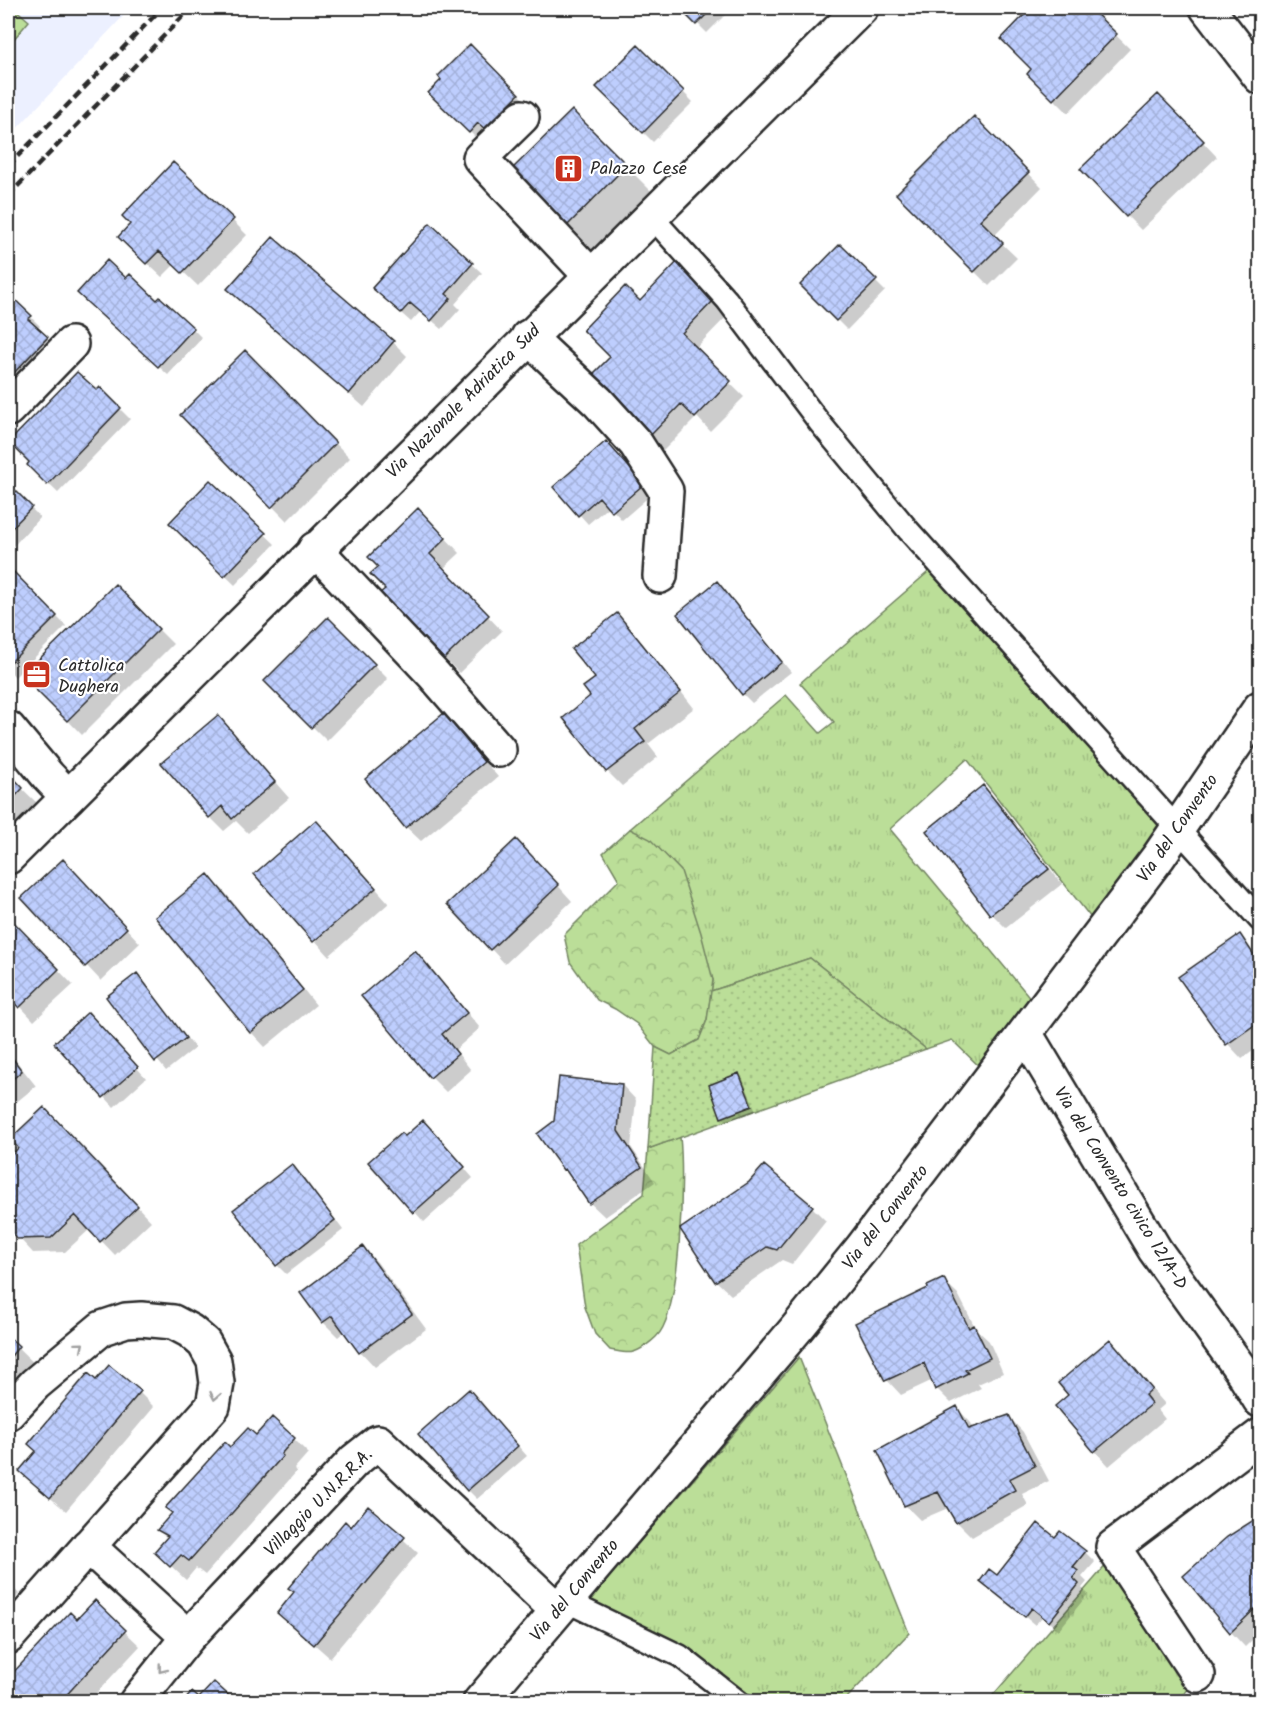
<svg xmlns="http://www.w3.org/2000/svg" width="1268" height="1709" font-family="Kalam,sans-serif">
	<defs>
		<pattern id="grass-tufts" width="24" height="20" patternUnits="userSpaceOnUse" patternTransform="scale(1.5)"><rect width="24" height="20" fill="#bbde98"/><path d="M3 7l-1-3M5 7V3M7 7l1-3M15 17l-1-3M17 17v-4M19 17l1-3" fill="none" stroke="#a1bf83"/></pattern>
		<pattern id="forest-crowns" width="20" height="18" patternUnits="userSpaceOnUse" patternTransform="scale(1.5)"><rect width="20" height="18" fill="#bbde98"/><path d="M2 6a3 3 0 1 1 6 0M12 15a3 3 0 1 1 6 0" fill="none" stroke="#a1bf83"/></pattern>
		<pattern id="garden-dots" width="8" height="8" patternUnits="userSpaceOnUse" patternTransform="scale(1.5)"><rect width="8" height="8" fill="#bbde98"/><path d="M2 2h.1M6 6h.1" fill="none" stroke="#a1bf83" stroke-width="1.8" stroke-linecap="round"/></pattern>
		<pattern id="building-cross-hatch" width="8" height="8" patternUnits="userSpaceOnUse" patternTransform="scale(1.5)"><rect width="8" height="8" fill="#becefe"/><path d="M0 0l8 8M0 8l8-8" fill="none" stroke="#a3b1da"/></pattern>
	</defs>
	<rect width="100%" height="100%" fill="#fff"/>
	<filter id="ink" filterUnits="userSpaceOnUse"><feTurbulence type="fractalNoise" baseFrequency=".0167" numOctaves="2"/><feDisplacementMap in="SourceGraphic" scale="12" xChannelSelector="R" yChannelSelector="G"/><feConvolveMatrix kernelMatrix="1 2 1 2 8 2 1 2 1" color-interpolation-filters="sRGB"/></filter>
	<g filter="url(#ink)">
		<!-- built -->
		<path fill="#ecf0ff" d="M8 8H131L8 138Z"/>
		<!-- grass -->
		<path fill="url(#grass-tufts)" stroke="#738462" stroke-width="1.5" d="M934 567 1161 825 1095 923 967 759 890 829 1032 1000 981 1068 952 1040 926 1049 810 958 711 991 713 980 630 829 786 695 820 733 834 722 800 683Z
			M799 1357 909 1633 844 1701H749L587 1603Z
			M1108 1563 1191 1686 1178 1701 987 1702Z"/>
		<!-- forest -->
		<path fill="url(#forest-crowns)" stroke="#738462" stroke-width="1.5" d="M630 829 650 839 681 871 701 933 713 980 707 1020 699 1040 671 1055 655 1047 637 1024 615 1009 597 1000 570 962 564 935 619 880 603 853Z
			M680 1137C684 1173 682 1314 656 1337 652 1341 640 1351 633 1352 627 1354 617 1351 610 1350L595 1334 585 1307 576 1245 644 1194 648 1149Z"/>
		<!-- garden -->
		<path fill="url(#garden-dots)" stroke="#738462" stroke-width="1.5" d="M810 958 926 1049 648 1149 655 1047 671 1055 699 1040 707 1020 711 991Z"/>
		<!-- pitch -->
		<path fill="#bbde98" stroke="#738462" stroke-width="1.5" d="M8 8H14L29 21 8 46Z"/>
		<!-- shadow -->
		<path fill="#0003" d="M682 8H732L707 33Z
			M1033 8H1088L1130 49 1068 113 1029 74 1033 69 1003 39Z
			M1250 8H1260V17Z
			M470 46 528 104 479 141 431 93Z
			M638 47 693 102 653 142 598 87Z
			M1173 110 1217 157 1141 230 1127 216Z
			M572 112 652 192 592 251 513 171Z
			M974 118 1042 187 994 236 1017 258 989 286 898 194Z
			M232 220 247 235 198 286 175 264 162 277 134 251Z
			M430 225 482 273 455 304 460 309 442 329 421 311 411 322 384 298Z
			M840 246 885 291 847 330 802 285Z
			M678 264 729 314 695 349 744 397 710 431 697 417 663 451 590 379 612 357 640 303Z
			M126 280 193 329 202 338 168 375 89 302Z
			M229 289 393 342 407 356 364 407Z
			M10 297 40 326 37 329 57 348 8 399V300Z
			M245 352 350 458 287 521 182 415Z
			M100 389 130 419 58 493 29 465Z
			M606 443 652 494 622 520 609 506 588 524 579 514Z
			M210 482 275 544 235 585 171 523Z
			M8 486 40 517 8 552Z
			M433 525 460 553 443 569 502 631 459 673 383 593Z
			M8 568 66 626 15 677 8 669Z
			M717 583 791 672 752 703 743 694Z
			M115 586 173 644 82 735 25 676Z
			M617 615 631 629 694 708 648 744 658 757 622 786 607 771 565 718 592 696Z
			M328 619 388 679 327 741 267 681Z
			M444 715 498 777 421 841 406 827Z
			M218 717 289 798 248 833 236 821 224 831 210 817Z
			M8 775 37 803 8 833Z
			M983 787 998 802 1062 884 1006 928 992 914Z
			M316 822 389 903 329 956 256 874Z
			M530 855 572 901 505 964 491 949Z
			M77 876 140 943 101 981 23 898Z
			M208 876 223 890 316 1005 265 1047 251 1032Z
			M8 918 73 985 34 1021 8 993Z
			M1239 936 1260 960V1046L1242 1059 1228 1044 1181 978Z
			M415 952 429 967 480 1028 455 1050 471 1070 446 1092 431 1077 363 996Z
			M136 975 195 1048 166 1071 108 998Z
			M97 1023 146 1078 114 1107 56 1043Z
			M8 1051 36 1086 8 1109Z
			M739 1075 743 1079 756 1111 727 1121 722 1117Z
			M622 1085 636 1100 631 1147 655 1182 605 1217 590 1203 575 1181 564 1169Z
			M58 1123 151 1221 115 1255 90 1229 65 1252 33 1253 8 1226V1161L20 1148Z
			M433 1132 473 1178 424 1222 370 1162 405 1138Z
			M292 1166 302 1175 343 1230 286 1274 277 1265Z
			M812 1207 826 1221 792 1264 782 1260 731 1295 716 1281Z
			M362 1248 377 1262 426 1329 375 1367 361 1352 345 1331 338 1337 323 1322 302 1294Z
			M943 1280 958 1294 976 1329 989 1341 1003 1373 978 1384 981 1388 951 1403 937 1389 933 1380 901 1395 887 1380 930 1288Z
			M8 1338 44 1373 8 1415Z
			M1110 1341 1165 1404 1158 1410 1165 1419 1109 1466 1095 1451 1070 1395Z
			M96 1382 140 1393 154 1407 66 1511 35 1485Z
			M478 1401 527 1456 477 1499 468 1490Z
			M957 1408 971 1423 974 1429 1009 1417 1023 1432 1049 1481 1022 1494 1028 1505 972 1537 957 1522 948 1508 920 1520 906 1506 879 1451Z
			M256 1437 294 1439 308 1453 294 1469 297 1471 205 1575 196 1568 186 1580 171 1566 168 1539 159 1530 230 1449Z
			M369 1508 418 1553 330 1658 279 1613Z
			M1260 1518V1632L1245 1647 1231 1632 1228 1538Z
			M1056 1539 1085 1552 1095 1562 1082 1577 1087 1582 1082 1588 1088 1594 1059 1630 1043 1616 1035 1625 992 1590 997 1577Z
			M8 1582 19 1594 8 1608Z
			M95 1603 140 1646 88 1702H8V1691Z"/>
		<!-- building -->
		<path fill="url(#building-cross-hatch)" stroke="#2b2b2b" stroke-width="1.5" d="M679 8H713L696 25Z
			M1031 8H1090L1117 34 1053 100 1027 74 1031 69 1001 39Z
			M470 44 519 94 485 129 478 123 469 133 428 93 441 80 438 76Z
			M638 45 684 91 643 133 596 87Z
			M1158 94 1204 141 1126 217 1080 169Z
			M572 110 627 165 566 227 510 171Z
			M974 116 1029 172 980 220 1003 243 974 272 896 194Z
			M173 162 234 219 182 273 159 251 146 264 118 237 130 224 122 216Z
			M430 223 473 263 446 294 451 298 431 321 410 303 401 313 372 288Z
			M273 237 394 341 349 394 227 289Z
			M840 244 877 280 836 321 800 285Z
			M107 260 126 278 130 274 157 300 160 297 194 328 158 367 77 293Z
			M678 261 716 298 682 333 731 381 695 418 681 404 648 438 588 379 610 357 583 330 625 286 640 301Z
			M10 295 32 316 28 319 48 337 8 379V298Z
			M245 350 336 443 271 508 180 415Z
			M77 372 97 390 100 387 121 408 47 485 27 465 29 462 9 442Z
			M606 441 644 484 612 512 599 497 578 516 553 487Z
			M210 480 266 533 224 577 169 523Z
			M8 483 32 507 8 532Z
			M418 508 446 538 430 554 489 615 444 659 380 593 385 589 370 574 378 567 368 557Z
			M8 566 57 616 8 665Z
			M717 581 782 662 742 695 677 614Z
			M115 584 159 629 67 721 22 676Z
			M617 613 681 692 635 729 645 742 606 772 563 718 590 696 583 687 595 678 571 649Z
			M328 617 375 664 311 728 264 681Z
			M444 713 484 762 405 828 365 779Z
			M218 715 275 782 232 819 222 806 209 818 161 763Z
			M8 772 23 788 8 804Z
			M983 785 1049 869 990 915 926 831Z
			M316 820 376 888 313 942 254 874Z
			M516 839 559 885 490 950 447 904Z
			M63 859 127 928 85 967 21 898Z
			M208 874 303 990 250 1033 155 917Z
			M8 916 59 969 19 1008 8 996Z
			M1240 934 1260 964V1021L1226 1045 1178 977Z
			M415 950 467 1013 442 1034 458 1054 430 1078 361 996Z
			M137 973 186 1038 155 1062 106 997Z
			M88 1012 138 1067 103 1098 54 1043Z
			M8 1052 22 1071 8 1083Z
			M739 1073 752 1106 721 1118 709 1085Z
			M559 1077 622 1084 618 1131 642 1167 589 1204 565 1169 563 1170 537 1134 554 1121Z
			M44 1107 138 1206 100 1242 75 1215 51 1238 17 1239 8 1228V1159L18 1148 10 1139Z
			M423 1120 465 1167 413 1213 368 1162 401 1133 405 1136Z
			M292 1164 335 1220 276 1266 233 1210Z
			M764 1165 813 1206 777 1250 767 1247 715 1282 680 1229 749 1182Z
			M363 1246 412 1314 359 1353 332 1316 322 1323 300 1293Z
			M944 1278 969 1328 974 1325 990 1358 965 1370 968 1373 935 1390 924 1363 885 1381 855 1323 928 1288 927 1286Z
			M8 1336 19 1346 8 1360Z
			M1110 1339 1152 1389 1145 1395 1152 1404 1094 1452 1055 1406 1068 1395 1058 1383Z
			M109 1365 141 1391 50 1498 19 1471 36 1451 28 1444 88 1373 96 1380Z
			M469 1389 518 1446 467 1491 418 1434Z
			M957 1406 969 1429 1009 1415 1035 1466 1009 1479 1015 1490 956 1523 938 1492 904 1506 877 1450Z
			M272 1417 295 1438 281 1454 283 1456 189 1561 181 1555 170 1567 154 1552 168 1536 157 1530 172 1513 165 1508 225 1442 230 1447 248 1428 256 1435Z
			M368 1506 405 1537 314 1645 277 1613 294 1592 288 1588 345 1521 351 1527Z
			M1260 1516V1604L1230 1633 1183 1576 1227 1537Z
			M1038 1523 1055 1537 1060 1531 1086 1551 1073 1567 1078 1571 1073 1578 1079 1584 1049 1622 1032 1608 1025 1617 980 1581 989 1569 997 1575Z
			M95 1600 126 1630 60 1702H8V1689L12 1684 8 1678 70 1612 77 1619Z
			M214 1682 236 1702H183L192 1692 199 1698Z"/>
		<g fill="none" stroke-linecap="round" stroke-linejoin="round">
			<defs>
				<path id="lane" d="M650 215 727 300 819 422 909 531 1260 920
					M566 1601 680 1656 739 1702"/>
				<path id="street" d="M1207 8 1260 77
					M522 117 480 158 590 275
					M528 337 598 402 636 444 666 491 660 576
					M8 409 71 344
					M315 549 434 675 499 750
					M8 728 48 776 68 797
					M1025 1033 1155 1250 1244 1374 1260 1400
					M8 1413 35 1384 102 1328 126 1320 141 1319 173 1322 190 1331 204 1343 214 1361 217 1383 213 1406 8 1637
					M88 1546 188 1637
					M1198 1675 1113 1547 1260 1436
					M136 1702 188 1637 354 1461 378 1442 557 1610
					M480 1702 797 1328 862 1248 1159 856 1260 708"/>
				<path id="secondary" d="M8 857 861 8"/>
			</defs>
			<!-- lane casing -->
			<use href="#lane" stroke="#2b2b2b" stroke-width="26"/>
			<!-- street casing -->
			<use href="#street" stroke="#2b2b2b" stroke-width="38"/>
			<!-- secondary casing -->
			<use href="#secondary" stroke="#2b2b2b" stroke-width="38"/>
			<!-- lane -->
			<use href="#lane" stroke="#fff" stroke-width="21"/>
			<!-- street -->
			<use href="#street" stroke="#fff" stroke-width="33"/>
			<!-- secondary -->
			<use href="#secondary" stroke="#fff" stroke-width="33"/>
			<!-- rail -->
			<path stroke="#2b2b2b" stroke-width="4.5" stroke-dasharray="9 4.5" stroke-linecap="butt" d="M8 166 162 8
				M8 196 191 8"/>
		</g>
		<!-- one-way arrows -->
		<defs><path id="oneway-chevron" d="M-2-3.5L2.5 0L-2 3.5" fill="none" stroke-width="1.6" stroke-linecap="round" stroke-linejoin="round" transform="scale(1.5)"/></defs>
		<g stroke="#a0a0a0">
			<use href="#oneway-chevron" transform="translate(80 1346) rotate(-40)"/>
			<use href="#oneway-chevron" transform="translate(215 1396) rotate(101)"/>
			<use href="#oneway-chevron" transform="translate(162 1669) rotate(128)"/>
		</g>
	</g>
	<!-- icons -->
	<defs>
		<symbol id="building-square" viewBox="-11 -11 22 22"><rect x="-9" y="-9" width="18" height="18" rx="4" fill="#c8321e" stroke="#fff"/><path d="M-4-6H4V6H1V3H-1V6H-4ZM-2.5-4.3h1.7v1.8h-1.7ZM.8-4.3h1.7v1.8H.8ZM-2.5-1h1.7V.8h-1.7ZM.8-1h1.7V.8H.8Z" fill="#fff"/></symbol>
		<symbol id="office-square" viewBox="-11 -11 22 22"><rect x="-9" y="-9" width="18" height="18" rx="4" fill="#c8321e" stroke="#fff"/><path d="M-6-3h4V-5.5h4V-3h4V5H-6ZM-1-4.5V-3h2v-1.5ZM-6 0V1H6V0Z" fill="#fff"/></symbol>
	</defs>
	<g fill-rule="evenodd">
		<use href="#building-square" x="552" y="152" width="33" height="33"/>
		<use href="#office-square" x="20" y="658" width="33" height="33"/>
	</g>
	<g text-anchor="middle" stroke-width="4.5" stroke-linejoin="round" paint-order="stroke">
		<!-- poi labels -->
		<g font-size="18" fill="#2b2b2b" stroke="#fff" text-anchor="start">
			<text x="590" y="174">Palazzo Cese</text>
			<text x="58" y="671">Cattolica<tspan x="58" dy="21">Dughera</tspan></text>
		</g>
		<!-- street labels -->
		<g font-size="18" fill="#2b2b2b" stroke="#fff">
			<text transform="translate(463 401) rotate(-45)" y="6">Via Nazionale Adriatica Sud</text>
			<text transform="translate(1177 828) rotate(-55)" y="6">Via del Convento</text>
			<text transform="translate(1121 1188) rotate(58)" y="6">Via del Convento civico 12/A-D</text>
			<text transform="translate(885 1217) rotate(-52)" y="6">Via del Convento</text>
			<text transform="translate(318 1502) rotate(-45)" y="6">Villaggio U.N.R.R.A.</text>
			<text transform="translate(574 1590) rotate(-50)" y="6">Via del Convento</text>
		</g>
	</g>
	<!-- margin -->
	<rect width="1268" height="1709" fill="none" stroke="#fff" stroke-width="30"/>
	<rect x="15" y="15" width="1238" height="1679" fill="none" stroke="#2b2b2b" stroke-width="2" filter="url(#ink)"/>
</svg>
